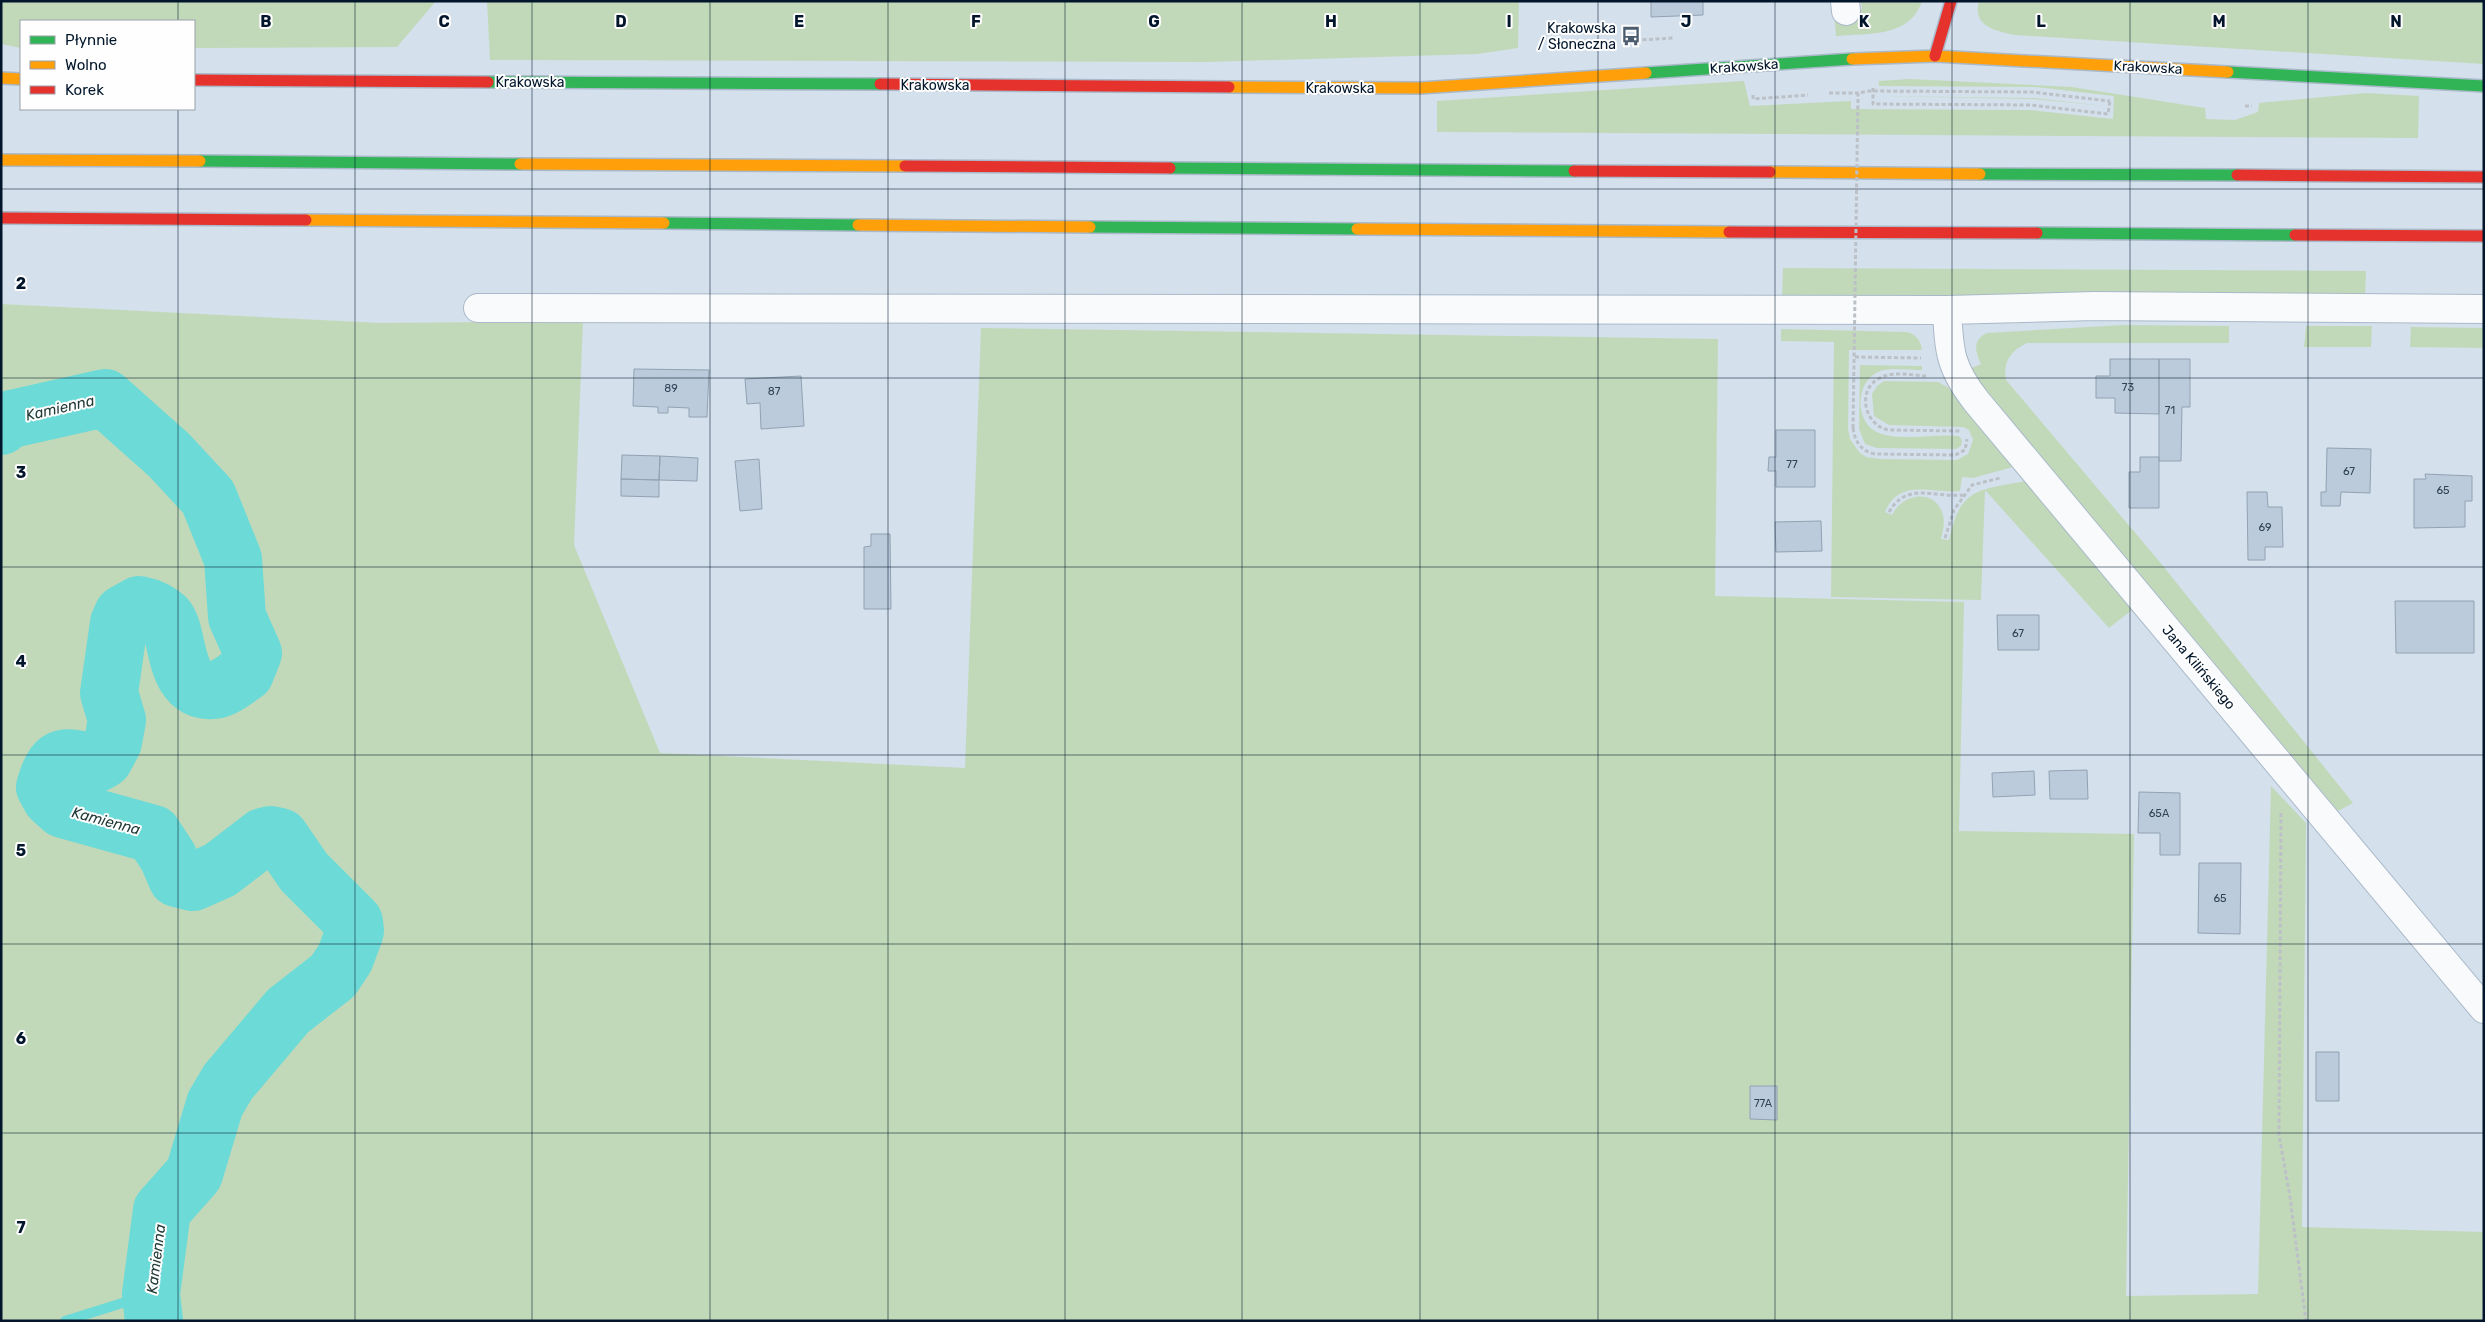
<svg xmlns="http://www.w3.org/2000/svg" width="2485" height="1322" font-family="Rubik,sans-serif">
	<rect width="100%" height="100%" fill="#d4e0ec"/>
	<!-- green -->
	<path fill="#c2d9b9" d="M1 1H436L397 47 194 48V21H21V48L1 44Z
		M487 1H1519L1518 48 1477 54 1207 62 490 60Z
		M1861 1H1922C1910 38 1868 33 1836 36L1834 14 1862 9Z
		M1979 1H2484V64L2015 35C1995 31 1972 26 1979 1Z
		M1910 79 2072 87 2205 108 2206 119 2235 120 2258 112 2259 103 2366 93 2419 96 2418 138 1437 132V101L1744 81 1750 106 1851 101V109L2029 110 2113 119 2114 96 2036 87 1879 86V81Z
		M1879 96 2034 98 2104 106 2033 99Z
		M1783 268 2366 271 2365 300 1782 301Z
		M1 304 381 323 583 321 574 545 660 753 965 768 981 328 1718 339 1715 596 1964 602 1959 831 2134 834 2126 1296 2258 1294 2271 786 2306 823 2302 1227 2484 1232 2482 1321H1Z
		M2123 325 2229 326V343H2027C2010 351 2003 362 2006 380L2159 561 2353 803 2338 811 1981 384 1972 368 1981 364C1975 352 1972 340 1987 333Z
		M2306 326H2372L2371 347H2304Z
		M2411 327 2484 328V348L2410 347Z
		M1781 329 1907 332C1916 334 1921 341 1922 350H1849L1848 429 1850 439 1859 452 1866 457 1881 459 1957 460 1968 454 1973 440 1969 430 1963 427 1889 425 1874 416 1872 394 1877 386 1884 381 1938 382 1949 388 2013 467 1973 478 1962 477 1960 491C1931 494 1900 477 1885 512L1892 515C1902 493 1936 488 1943 515 1945 523 1943 531 1941 539L1949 540C1960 487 1979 490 2026 481L2133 609 2109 628 1985 490 1981 600 1831 597 1834 342 1781 341Z
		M1860 365 1922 366V370C1909 370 1892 367 1880 371 1856 380 1854 419 1875 431 1896 443 1935 433 1959 436L1962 440 1961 446 1956 449 1877 448 1865 444 1859 429Z"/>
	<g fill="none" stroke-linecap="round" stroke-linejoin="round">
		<!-- stream -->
		<path stroke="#6cdad7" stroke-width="10" d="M65 1321 151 1294"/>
		<!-- river -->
		<path stroke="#6cdad7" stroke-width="58" d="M1 426 7 420 105 398 169 455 208 497 233 559 237 617 253 653 245 673C237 678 224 689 214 690 172 694 180 634 166 618 158 610 149 607 139 605L123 614 119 623 109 693 117 720 113 742 104 759 97 763C64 757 56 750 45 787L51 798 63 809 153 834 168 857 177 878 193 882 220 870 263 837 271 835 280 837 304 872 354 922 355 931 345 958 333 976 288 1011 228 1082 215 1104 194 1174 162 1210 151 1294 154 1321"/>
	</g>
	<!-- building -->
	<path fill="#bbcbdc" stroke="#92a2b2" d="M1651 1H1703V15L1651 17Z
		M2110 359H2159V414L2115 413V398H2096V376H2110Z
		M2159 359H2190V407H2182L2181 461H2159Z
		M634 369 709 370 707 417H689V408L668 407V413H658V407L633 406Z
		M801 376 804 426 761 429 760 403 747 404 745 379Z
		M1776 430H1815V487H1776V471H1768L1769 457H1776Z
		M2327 448 2371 449 2370 493 2341 492 2340 506H2321V492H2326Z
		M622 455 660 456 659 480 621 479Z
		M660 456 698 458 697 481 659 480Z
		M2140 457H2159V508H2129V472H2140Z
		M759 459 762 509 740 511 735 461Z
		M2425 474 2472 476V501H2465V527L2414 528V479H2426Z
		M621 479 659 480V497L621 496Z
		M2247 492H2267L2268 507H2282L2283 547H2265V560H2248Z
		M1821 521 1822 551 1776 552 1775 522Z
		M871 534H890L891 609H864V547L871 546Z
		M2395 601H2474V653H2396Z
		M1997 615H2039V650H1998Z
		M2087 770 2088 799H2050L2049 771Z
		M2034 771 2035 795 1993 797 1992 773Z
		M2139 792 2180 793V855H2160V833H2138Z
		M2199 863H2241L2240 934 2198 933Z
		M2316 1052H2339V1101H2316Z
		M1750 1086H1777V1120L1750 1119Z"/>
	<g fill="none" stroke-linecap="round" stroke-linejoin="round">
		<defs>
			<path id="street" d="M1845 1 1846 11
				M478 308 1947 310 2094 306 2484 309
				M1947 310C1949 352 1950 368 1977 402L2484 1009"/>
			<path id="fast" d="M2228 72 2484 86
				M1646 73 1852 59
				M488 82 880 84
				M200 161 520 164
				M1170 168 1574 171
				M1980 174 2237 175
				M664 223 858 225
				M1090 227 1357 229
				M2037 233 2295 235"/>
			<path id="slow" d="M1852 59 1935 56 2228 72
				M1 78 21 79
				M1229 87 1420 88 1646 73
				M1 160 200 161
				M520 164 905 166
				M1770 172 1980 174
				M306 220 664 223
				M858 225 1090 227
				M1357 229 1729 232"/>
			<path id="jam" d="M1935 56 1951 1
				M194 80 488 82
				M880 84 1229 87
				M905 166 1170 168
				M1574 171 1770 172
				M2237 175 2484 177
				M1 218 306 220
				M1729 232 2037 233
				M2295 235 2484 236"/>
		</defs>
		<!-- street casing -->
		<use href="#street" stroke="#a9b9c9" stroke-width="30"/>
		<!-- fast casing -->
		<use href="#fast" stroke="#a9b9c9" stroke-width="14"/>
		<!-- slow casing -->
		<use href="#slow" stroke="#a9b9c9" stroke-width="14"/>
		<!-- jam casing -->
		<use href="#jam" stroke="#a9b9c9" stroke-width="14"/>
		<!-- path -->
		<path stroke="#bcc0c7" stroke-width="3" stroke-dasharray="4 2.5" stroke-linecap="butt" d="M1623 41 1674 38
			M1873 88V104L2031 105 2108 114 2110 101
			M1829 93H1858
			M1753 95V99L1808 95
			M2245 106H2252
			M1855 357 1921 358
			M1926 376C1912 375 1893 371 1880 378 1856 389 1864 426 1889 430L1960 431
			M1853 428C1855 442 1861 451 1875 454L1955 455 1965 450 1967 439
			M1889 512C1907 481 1934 498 1963 495
			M1945 538 1954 510 1972 485 2000 478
			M2281 813 2279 1135 2290 1197 2306 1321"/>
		<!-- street -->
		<use href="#street" stroke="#f9fafc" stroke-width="28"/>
		<!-- fast -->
		<use href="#fast" stroke="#30b455" stroke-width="11"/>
		<!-- slow -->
		<use href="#slow" stroke="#ff9f0a" stroke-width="11"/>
		<!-- jam -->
		<use href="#jam" stroke="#e5322d" stroke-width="11"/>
		<!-- path-bridge -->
		<path stroke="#bcc0c7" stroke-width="3" stroke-dasharray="4 2.5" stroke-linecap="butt" d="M1853 428 1858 93 1869 91 2032 92 2110 101"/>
	</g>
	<!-- grid -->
	<path fill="none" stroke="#02162b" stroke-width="1" stroke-opacity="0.55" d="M178 1V21M355 1V1321M532 1V1321M710 1V1321M888 1V1321M1065 1V1321M1242 1V1321M1420 1V1321M1598 1V1321M1775 1V1321M1952 1V1321M2130 1V1321M2308 1V1321M178 109V1321M1 189H2484M1 378H2484M1 567H2484M1 755H2484M1 944H2484M1 1133H2484"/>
	<!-- icons -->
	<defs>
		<symbol id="bus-bare" viewBox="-9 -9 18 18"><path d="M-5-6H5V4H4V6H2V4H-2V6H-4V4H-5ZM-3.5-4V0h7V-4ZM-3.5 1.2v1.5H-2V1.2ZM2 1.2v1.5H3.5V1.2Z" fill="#4c5d6f" stroke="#fefefe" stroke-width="2.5" paint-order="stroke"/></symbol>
	</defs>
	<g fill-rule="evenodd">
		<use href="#bus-bare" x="1617" y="22" width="28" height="28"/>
	</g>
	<g text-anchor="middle" stroke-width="4" stroke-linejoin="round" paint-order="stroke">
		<!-- number labels -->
		<g font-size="11" fill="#304357">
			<text x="2128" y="391">73</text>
			<text x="671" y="392">89</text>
			<text x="774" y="395">87</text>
			<text x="2170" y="414">71</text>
			<text x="1792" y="468">77</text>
			<text x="2349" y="475">67</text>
			<text x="2443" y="494">65</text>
			<text x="2265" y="531">69</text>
			<text x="2018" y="637">67</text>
			<text x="2159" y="817">65A</text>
			<text x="2220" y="902">65</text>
			<text x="1763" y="1107">77A</text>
		</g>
		<!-- poi labels -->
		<g font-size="14" fill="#02162b" stroke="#fefefe" text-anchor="end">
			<text x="1616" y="33">Krakowska<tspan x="1616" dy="16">/ Słoneczna</tspan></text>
		</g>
		<!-- street labels -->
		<g font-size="14" fill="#02162b" stroke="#fefefe">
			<text transform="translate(1744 66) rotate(-4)" y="5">Krakowska</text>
			<text transform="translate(2148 67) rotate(3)" y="5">Krakowska</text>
			<text x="530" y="87">Krakowska</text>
			<text x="935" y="90">Krakowska</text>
			<text x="1340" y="93">Krakowska</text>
			<text transform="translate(2199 667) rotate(50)" y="5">Jana Kilińskiego</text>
		</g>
		<!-- water labels -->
		<g font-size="15" font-style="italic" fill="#223b39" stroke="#fefefe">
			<text transform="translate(60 408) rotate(-13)" y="5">Kamienna</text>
			<text transform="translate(106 821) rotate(15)" y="5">Kamienna</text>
			<text transform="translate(156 1259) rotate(-83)" y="5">Kamienna</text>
		</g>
	</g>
	<g font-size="16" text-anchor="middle" font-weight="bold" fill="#02162b" stroke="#fefefe" stroke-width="4" stroke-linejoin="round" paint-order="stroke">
		<text x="266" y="27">B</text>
		<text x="444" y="27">C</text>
		<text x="621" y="27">D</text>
		<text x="799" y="27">E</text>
		<text x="976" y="27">F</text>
		<text x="1154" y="27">G</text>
		<text x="1331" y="27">H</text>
		<text x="1509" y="27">I</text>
		<text x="1686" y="27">J</text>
		<text x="1864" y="27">K</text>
		<text x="2041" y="27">L</text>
		<text x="2219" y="27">M</text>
		<text x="2396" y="27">N</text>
		<text x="21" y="289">2</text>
		<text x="21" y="478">3</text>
		<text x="21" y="667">4</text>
		<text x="21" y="856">5</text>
		<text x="21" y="1044">6</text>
		<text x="21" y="1233">7</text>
	</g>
	<!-- border -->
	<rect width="2485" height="1322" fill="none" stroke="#02162b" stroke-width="5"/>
	<!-- legend -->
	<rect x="20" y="20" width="175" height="90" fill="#fefefe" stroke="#99a1aa"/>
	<rect x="30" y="36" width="25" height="8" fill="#30b455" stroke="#99a1aa"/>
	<text x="65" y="45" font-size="15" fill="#02162b">Płynnie</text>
	<rect x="30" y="61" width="25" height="8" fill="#ff9f0a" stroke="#99a1aa"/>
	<text x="65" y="70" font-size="15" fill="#02162b">Wolno</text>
	<rect x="30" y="86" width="25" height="8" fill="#e5322d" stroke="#99a1aa"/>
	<text x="65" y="95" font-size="15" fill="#02162b">Korek</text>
</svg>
